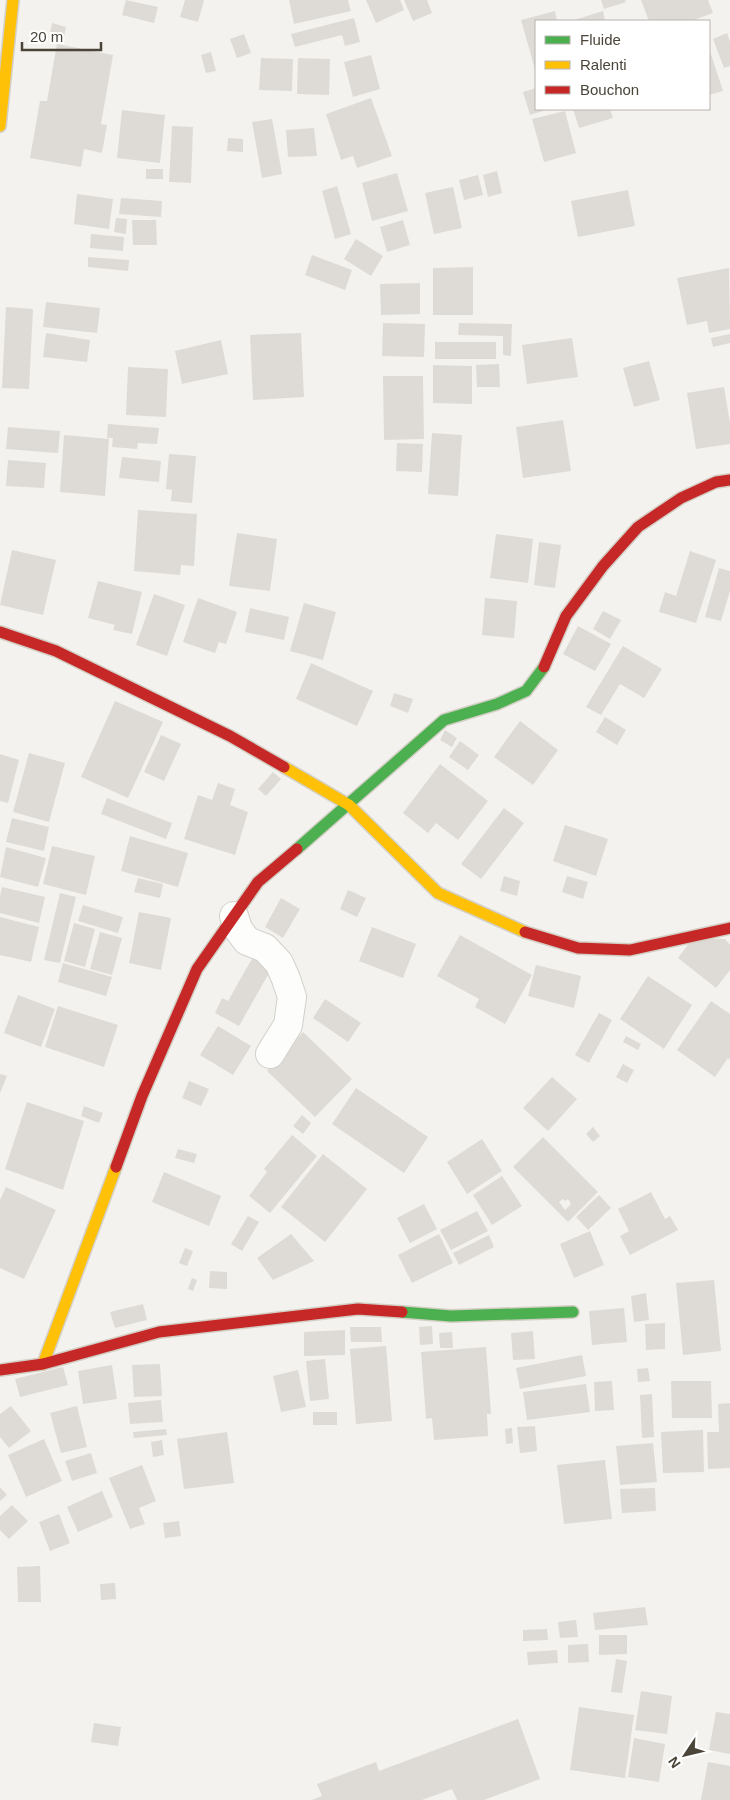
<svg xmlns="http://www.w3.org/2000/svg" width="730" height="1800" font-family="Helvetica,sans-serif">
	<rect width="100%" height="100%" fill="#f4f2ee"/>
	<!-- building -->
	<path fill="#dedbd6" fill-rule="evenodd" d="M126 0 158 7 154 23 122 15Z
		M185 0H204L198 22 180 17Z
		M289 0H348L351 11 294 24Z
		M366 0H400L404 10 376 23Z
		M404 0H427L432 13 413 21Z
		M601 0H625L626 2 604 9Z
		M641 0H708L713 13 691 21H649Z
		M555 11 557 21H536V73L521 20Z
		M603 11 605 21H571Z
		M354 18 360 42 345 46 342 35 295 47 291 34Z
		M52 23 66 27 64 37 50 33Z
		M727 33 730 42V66L724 68 713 39Z
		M244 34 251 53 237 58 230 39Z
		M57 44 113 55 101 124 107 125 102 153 84 149 81 167 30 158 40 101H47Z
		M709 48 723 91 709 95Z
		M211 52 216 71 206 73 201 55Z
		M371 55 380 89 353 97 344 62Z
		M261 58 293 59 292 91 259 90Z
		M298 58 330 59 329 95 297 94Z
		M536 88V109H549L530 115 523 92Z
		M371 98 392 156 357 168 353 156 341 160 326 114Z
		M573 109H610L613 118 579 128Z
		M122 110 165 115 160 163 117 158Z
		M565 111 576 153 544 162 532 119Z
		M272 119 282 174 262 178 252 122Z
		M172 126 193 127 191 183 169 182Z
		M314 128 317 156 288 157 286 130Z
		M228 138 243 139V152L227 151Z
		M146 169H163V179H146Z
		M497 171 502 193 488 197 483 175Z
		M397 173 408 211 372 221 362 183Z
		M478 175 483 195 464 200 459 180Z
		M337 186 351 234 335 239 322 191Z
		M453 187 462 228 434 234 425 193Z
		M628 190 635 226 578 237 571 201Z
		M77 194 113 199 109 229 74 224Z
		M121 198 162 201 161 217 119 214Z
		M116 218 127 219 126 234 114 232Z
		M132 220H156L157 245H133Z
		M403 220 410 245 387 252 380 227Z
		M91 234 124 237 123 251 90 248Z
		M356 239 383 256 371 276 344 259Z
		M312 255 352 270 345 290 305 275Z
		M88 257 129 260 128 271 88 267Z
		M473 267V315H433V268Z
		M729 268 730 329 709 333 707 321 687 325 677 278Z
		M420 283V314L381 315 380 284Z
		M46 302 100 308 97 333 43 327Z
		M6 307 33 309 29 389 2 388Z
		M383 323 425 324 424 357 382 356Z
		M459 323 512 324 511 356 503 355V336L458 335Z
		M46 333 90 340 87 362 43 357Z
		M301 333 304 397 253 400 250 335Z
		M730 334V343L713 347 711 338Z
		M572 338 578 377 527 384 522 345Z
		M221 340 228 374 182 384 175 351Z
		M435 342H496V359H435Z
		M649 361 660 400 634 407 623 368Z
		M499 364 500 387H477L476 365Z
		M433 365 472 366V404L433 403Z
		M128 367 168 369 166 417 126 415Z
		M383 376H423L424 439 384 440Z
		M724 387 730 423V444L696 449 687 393Z
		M563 420 571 471 523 478 516 427Z
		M108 424 159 428 157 444 138 443 137 449 112 447 113 438H107Z
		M8 427 60 431 58 453 6 449Z
		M432 433 462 435 458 496 428 494Z
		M64 435 109 439 105 496 60 492Z
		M397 443 423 444 422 472 396 471Z
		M169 454 196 456 192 503 171 501 172 490 166 489Z
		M122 457 161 461 159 482 119 478Z
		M8 460 46 463 44 488 6 486Z
		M138 510 197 514 194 566 181 565 180 575 134 571Z
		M237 533 277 539 270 591 229 586Z
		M496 534 533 539 528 583 490 578Z
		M539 542 561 545 555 588 534 585Z
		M12 550 56 560 43 615 0 605Z
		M690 551 716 560 696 623 659 612 665 592 676 596Z
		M719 568 730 571V591L721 621 705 617Z
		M98 581 142 592 132 634 113 630 115 625 88 618Z
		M154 594 185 605 167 656 136 645Z
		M198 598 237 612 226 644 219 642 215 653 183 642Z
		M485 598 517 601 514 638 482 635Z
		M304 603 336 612 323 660 290 651Z
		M250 608 289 617 284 640 245 632Z
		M603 611 621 620 610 639 593 629Z
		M578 626 611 644 595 671 563 654Z
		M623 646 662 669 644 698 620 684 601 715 586 707Z
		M311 663 373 691 357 726 296 699Z
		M394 693 413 699 408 713 390 706Z
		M115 701 163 722 128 798 81 777Z
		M605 717 626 730 617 745 596 732Z
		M520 721 558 750 533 785 494 757Z
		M445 730 457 738 452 747 440 740Z
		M161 735 181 744 164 781 144 772Z
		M460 741 479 755 468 770 449 757Z
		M29 753 65 763 49 822 13 812Z
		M0 754 19 760 8 803 0 801Z
		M440 764 488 801 458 840 436 823 428 833 403 813Z
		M273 772 281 779 266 796 258 789Z
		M218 783 235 789 230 805 248 812 235 855 184 839 198 795 212 800Z
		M107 798 172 823 166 839 101 814Z
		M504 808 524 823 481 879 461 864Z
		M12 818 49 827 44 851 6 842Z
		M565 825 608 839 596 876 553 861Z
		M130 836 188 853 178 887 121 871Z
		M52 846 95 856 86 895 43 884Z
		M6 847 46 858 38 887 0 877Z
		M504 876 520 881 517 896 500 891Z
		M567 876 588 882 583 899 562 892Z
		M138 878 163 884 160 898 134 892Z
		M2 887 45 897 39 923 0 913V896Z
		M348 890 366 898 357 917 340 909Z
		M60 893 76 897 60 963 44 960Z
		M281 898 300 909 283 938 265 927Z
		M83 905 123 917 118 933 78 921Z
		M139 912 171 918 161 970 129 963Z
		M0 917 39 927 31 962 0 955Z
		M74 923 95 929 85 967 64 961Z
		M372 927 416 944 403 978 359 961Z
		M100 932 122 938 112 975 90 969Z
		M460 935 532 975 505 1024 475 1007 479 999 437 976Z
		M693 938 725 939 730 945V970L716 988 678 958Z
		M254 955 273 966 239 1026 215 1013 222 998 228 1001Z
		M63 963 112 977 106 996 58 982Z
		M536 965 581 976 574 1008 528 996Z
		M648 976 692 1005 664 1049 620 1019Z
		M18 995 55 1009 41 1047 4 1033Z
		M325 999 361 1023 348 1042 313 1018Z
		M711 1001 730 1014V1060L728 1058 715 1077 677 1050Z
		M58 1006 118 1025 104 1067 45 1047Z
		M599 1013 612 1020 589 1063 575 1055Z
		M218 1026 251 1046 233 1075 200 1055Z
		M303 1032 352 1079 315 1117 267 1071Z
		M626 1036 641 1044 638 1050 623 1042Z
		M623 1064 634 1070 627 1083 616 1077Z
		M0 1074 7 1076 0 1093Z
		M552 1077 577 1099 548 1131 523 1108Z
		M189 1081 209 1089 201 1106 182 1098Z
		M356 1088 428 1137 404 1173 332 1124Z
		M27 1102 84 1121 63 1190 5 1169Z
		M84 1106 103 1113 99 1123 81 1116Z
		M302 1115 311 1123 303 1134 293 1126Z
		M593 1127 600 1136 593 1142 586 1134Z
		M292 1135 317 1156 270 1213 249 1196 267 1172 264 1169Z
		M543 1137 598 1192 568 1222 513 1167ZM563 1199 565 1201 568 1199 571 1204 565 1210 559 1202Z
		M482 1139 502 1171 467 1194 447 1162Z
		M178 1149 197 1154 194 1163 175 1158Z
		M323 1154 367 1189 325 1242 281 1207Z
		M164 1172 221 1196 209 1226 152 1202Z
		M502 1176 522 1206 492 1225 473 1195Z
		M6 1187 56 1210 24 1279 0 1268V1200Z
		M651 1192 665 1219 670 1216 678 1230 630 1255 620 1236 629 1231 618 1209Z
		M599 1195 611 1208 588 1230 576 1217Z
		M424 1204 437 1229 410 1243 397 1218Z
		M477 1211 488 1231 451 1250 440 1230Z
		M248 1216 259 1222 242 1251 231 1244Z
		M590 1231 604 1265 574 1278 560 1244Z
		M291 1234 314 1261 273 1280 257 1258Z
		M439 1234 453 1263 412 1283 398 1255Z
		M489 1235 494 1247 459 1265 453 1253Z
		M185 1248 193 1251 187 1266 179 1263Z
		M210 1271 227 1272V1289L209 1288Z
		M192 1278 197 1280 193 1291 188 1289Z
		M714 1280 721 1351 683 1355 676 1283Z
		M646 1293 649 1320 634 1322 631 1296Z
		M143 1304 147 1320 115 1328 110 1312Z
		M624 1308 627 1342 592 1345 589 1311Z
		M665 1323V1349L646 1350 645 1324Z
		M432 1326 433 1344 420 1345 419 1327Z
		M350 1327H381L382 1342H351Z
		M345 1330V1355L304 1356V1332Z
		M533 1331 535 1359 513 1360 511 1333Z
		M452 1332 453 1348H440L439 1333Z
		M386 1346 392 1421 356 1424 350 1349Z
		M486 1347 491 1414H487L488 1436 434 1440 432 1418 426 1419 421 1352Z
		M582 1355 586 1376 520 1389 516 1368Z
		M325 1359 329 1399 310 1401 306 1361Z
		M160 1364 162 1396 134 1397 132 1365Z
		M112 1365 117 1399 83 1404 78 1371Z
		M63 1367 68 1385 20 1397 15 1379Z
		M648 1368 650 1381 638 1382 637 1369Z
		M298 1370 306 1407 281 1412 273 1376Z
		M612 1381 614 1410 595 1411 594 1382Z
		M671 1381H711L712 1418H672Z
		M586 1384 590 1412 527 1420 523 1392Z
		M652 1394 654 1437 642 1438 640 1395Z
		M161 1400 163 1422 130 1424 128 1403Z
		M730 1403V1468L708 1469 707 1432H719L718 1404Z
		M11 1406 31 1431 9 1448 0 1437V1414Z
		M77 1406 87 1447 61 1453 50 1413Z
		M313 1412H337V1425H313Z
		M535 1426 537 1451 520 1453 517 1427Z
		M512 1428 513 1443 506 1444 505 1429Z
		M166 1429 167 1435 134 1438 133 1432Z
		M703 1430 704 1472 663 1473 661 1432Z
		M227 1432 234 1483 184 1489 177 1439Z
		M44 1439 62 1481 26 1497 8 1455Z
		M162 1440 164 1455 153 1457 151 1442Z
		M653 1443 657 1482 620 1485 616 1446Z
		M91 1453 97 1473 72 1481 65 1461Z
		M605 1460 612 1519 564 1524 557 1465Z
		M142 1465 156 1501 139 1508 145 1524 130 1529 109 1478Z
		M0 1487 7 1495 0 1501Z
		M655 1488 656 1511 622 1513 620 1489Z
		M102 1491 113 1517 78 1532 67 1507Z
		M12 1505 28 1521 9 1539 0 1530V1516Z
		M59 1514 70 1543 50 1551 39 1522Z
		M179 1521 181 1536 165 1538 163 1523Z
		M40 1566 41 1602H18L17 1567Z
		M115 1583 116 1599 101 1600 100 1584Z
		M645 1607 648 1625 595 1630 593 1613Z
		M576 1620 578 1637 560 1638 558 1622Z
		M547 1629 548 1640 523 1641V1630Z
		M599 1635H627V1654L599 1655Z
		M588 1644 589 1662 568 1663V1645Z
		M557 1650 558 1663 528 1665 527 1652Z
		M616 1659 627 1661 622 1693 611 1692Z
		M641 1691 672 1696 667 1734 635 1730Z
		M579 1707 634 1715 625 1778 570 1770Z
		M716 1712 730 1714V1754L709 1750Z
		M518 1719 540 1779 484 1800H457L452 1789 422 1800H312L322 1796 317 1784 376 1762 379 1771Z
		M94 1723 121 1727 118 1746 91 1742Z
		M634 1738 665 1744 659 1782 628 1777Z
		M708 1762 730 1766V1800H701Z"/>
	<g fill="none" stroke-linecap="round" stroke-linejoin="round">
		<defs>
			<path id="street" d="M234 916 238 929 247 941 265 948 279 963 286 979 292 997 288 1025 270 1054"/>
			<path id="fast" d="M297 849 444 720 497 704 526 691 544 667
				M402 1312 451 1316 573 1312"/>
			<path id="slow" d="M0 126 13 0
				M284 767 349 805 438 893 525 932
				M43 1364 116 1167"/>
			<path id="jam" d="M0 632 56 651 230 736 284 767
				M544 667 566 616 603 566 638 527 681 498 716 482 730 480
				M525 932 578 948 630 950 730 928
				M116 1167 142 1096 197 969 258 882 297 849
				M0 1370 43 1364 159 1332 358 1309 402 1312"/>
		</defs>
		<!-- street casing -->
		<use href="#street" stroke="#d2d0cb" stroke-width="30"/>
		<!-- fast casing -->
		<use href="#fast" stroke="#d3cfc5" stroke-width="14"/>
		<!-- slow casing -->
		<use href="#slow" stroke="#d3cfc5" stroke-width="14"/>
		<!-- jam casing -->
		<use href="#jam" stroke="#d3cfc5" stroke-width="14"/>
		<!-- street -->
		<use href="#street" stroke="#fdfdfc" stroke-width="28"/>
		<!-- fast -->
		<use href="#fast" stroke="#4caf50" stroke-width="11"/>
		<!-- slow -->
		<use href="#slow" stroke="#ffc107" stroke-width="11"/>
		<!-- jam -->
		<use href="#jam" stroke="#c62828" stroke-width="11"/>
	</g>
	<!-- legend -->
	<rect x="535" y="20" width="175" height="90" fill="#ffffff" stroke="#b7b4b0"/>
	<rect x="545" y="36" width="25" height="8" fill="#4caf50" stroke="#b7b4b0"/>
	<text x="580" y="45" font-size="15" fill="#4b4439">Fluide</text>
	<rect x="545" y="61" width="25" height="8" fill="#ffc107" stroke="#b7b4b0"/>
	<text x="580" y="70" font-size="15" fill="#4b4439">Ralenti</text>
	<rect x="545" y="86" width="25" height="8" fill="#c62828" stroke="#b7b4b0"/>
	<text x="580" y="95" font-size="15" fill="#4b4439">Bouchon</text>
	<!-- north arrow -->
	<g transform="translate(685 1755) rotate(235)" stroke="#ffffff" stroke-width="4" paint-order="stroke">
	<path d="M0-4L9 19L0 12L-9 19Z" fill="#4b4439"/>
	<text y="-8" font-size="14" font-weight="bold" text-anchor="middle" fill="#4b4439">N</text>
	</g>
	<!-- scale -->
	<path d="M22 42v8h79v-8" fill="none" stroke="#4b4439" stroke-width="2.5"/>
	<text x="30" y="42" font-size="15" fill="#4b4439" stroke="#ffffff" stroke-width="4" paint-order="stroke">20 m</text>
</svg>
